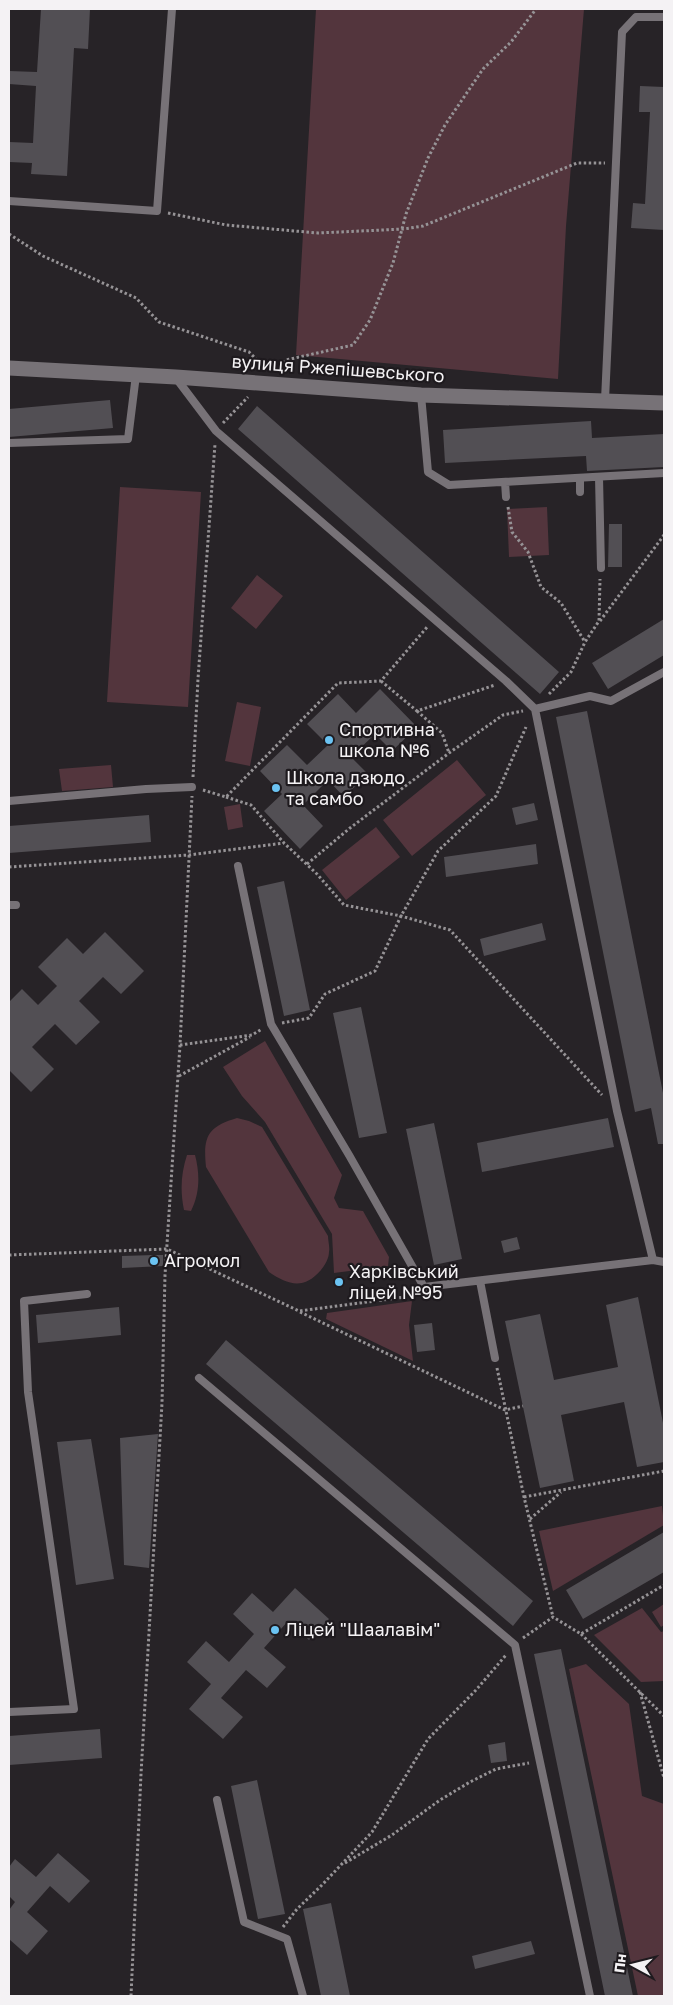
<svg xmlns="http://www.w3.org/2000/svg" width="673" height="2005" font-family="'Golos Text',sans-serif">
	<rect width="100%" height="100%" fill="#272327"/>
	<!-- green -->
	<path fill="#53353d" d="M316 9H584L566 226 558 379 296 355Z
		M120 487 201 492 188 707 107 702Z
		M547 507 549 555 509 557 507 509Z
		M257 575 283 596 256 629 231 608Z
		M237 702 261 707 250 766 225 761Z
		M457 760 486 795 412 856 383 820Z
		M111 765 113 787 62 791 59 769Z
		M240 804 243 827 228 830 224 807Z
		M376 827 400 857 346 900 322 870Z
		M265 1041 342 1175 334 1198 339 1208 363 1211 389 1257 388 1266 334 1273 332 1234 265 1122 242 1096 223 1067Z
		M237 1118 249 1121 262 1127 328 1236C328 1241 330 1247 329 1252 329 1258 325 1265 321 1270 304 1290 288 1285 269 1272L206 1167C203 1137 207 1127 237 1118Z
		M187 1155H195C200 1174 200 1193 191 1211L184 1210C180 1190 181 1174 187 1155Z
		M412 1301 409 1325 413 1361 326 1319 327 1313Z
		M662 1506 664 1525 553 1591 539 1531Z
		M664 1604V1625L661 1627 652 1612Z
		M642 1608 661 1632 664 1631V1681L641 1682 594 1635Z
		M586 1664 629 1704 642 1796 664 1804V1996H638L569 1669Z"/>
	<!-- building -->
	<path fill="#524f54" d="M41 9H90L88 49 74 48 67 176 31 174 32 163 9 162V142L33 143 36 86 9 84V71L37 72Z
		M640 86 664 87V230L631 228 633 203 645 204 650 112H639Z
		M110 400 113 428 9 437V409Z
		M257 406 559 672 540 694 238 429Z
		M591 421 592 438 664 434V467L587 471 586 456 445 463 443 430Z
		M609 524H622V567H608Z
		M664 619V655L608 689 592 663Z
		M380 689 417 727 392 751 375 734 351 757 368 774 344 797 328 780 303 805 323 826 300 849 264 811 282 794 260 771 287 745 307 765 328 745 307 724 338 694 356 713Z
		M587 711 664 1098V1144H658L651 1108 635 1112 556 717Z
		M534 803 538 820 516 825 512 808Z
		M149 815 151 842 9 853V826Z
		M536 844 538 864 446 877 444 857Z
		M284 881 310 1010 284 1016 257 887Z
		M542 923 546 940 484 956 480 939Z
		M105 932 144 971 121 994 103 977 79 1001 100 1022 76 1045 55 1024 32 1047 54 1069 31 1092 9 1070V1002L22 989 38 1005 57 986 38 967 67 938 83 954Z
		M361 1007 387 1133 359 1138 333 1013Z
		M608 1118 614 1147 482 1172 477 1143Z
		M434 1123 462 1259 434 1265 406 1129Z
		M517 1237 520 1249 504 1253 501 1241Z
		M154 1255H163V1266L122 1268V1256Z
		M638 1297 664 1428V1462L637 1467 624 1402 561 1415 574 1481 540 1488 505 1321 540 1314 554 1380 618 1367 606 1305Z
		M119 1307 121 1335 38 1343 36 1315Z
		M432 1323 435 1350 417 1352 414 1325Z
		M226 1340 533 1601 513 1626 206 1364Z
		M158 1434 149 1568 124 1565 120 1438Z
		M91 1439 114 1579 76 1585 57 1442Z
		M664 1532V1572L583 1619 566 1590Z
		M295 1588 329 1619 309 1640 288 1621 264 1648 286 1667 267 1688 246 1670 221 1698 243 1717 223 1739 189 1709 211 1684 187 1662 206 1641 229 1662 254 1634 233 1614 252 1593 273 1612Z
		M561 1649 633 1996H605L552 1740 534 1654Z
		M100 1729 102 1758 9 1765V1736Z
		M505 1742 507 1761 491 1763 488 1745Z
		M257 1780 285 1914 258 1919 231 1786Z
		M58 1853 90 1881 69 1903 50 1886 27 1912 48 1931 27 1955 9 1939V1910L15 1902 9 1896V1867L15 1859 36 1877Z
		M331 1903 350 1996H321L303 1909Z
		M531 1941 535 1954 475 1969 472 1956Z"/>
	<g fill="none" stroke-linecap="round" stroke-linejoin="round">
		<!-- path -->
		<path stroke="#969396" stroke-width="3" stroke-dasharray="2.5 2.5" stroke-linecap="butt" d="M168 213 226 225 318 233 404 229 423 226 577 163H605
			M9 234 43 256 136 298 159 322 249 352 265 368
			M276 370 286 360 353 345 370 320 393 263 406 214 428 158 445 125 483 69 511 42 536 9
			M223 423 248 397
			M508 507 512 532 528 552 541 587 561 603 585 642
			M600 621 664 535
			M381 681 417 711 495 685
			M549 694 571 672 585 642 599 621 600 579
			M417 711 442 733 449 753
			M193 777 198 679 215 444
			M203 790 226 797 338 683 381 681 428 626
			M226 797 251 805 284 843 317 874 344 905 401 916 450 930 602 1095
			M307 864 350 828 449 753 503 715 523 711
			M9 867 189 855 284 843
			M282 1023 309 1018 325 994 375 971 401 916 438 851 496 796 526 727
			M180 1045 252 1035 262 1029
			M179 1076 250 1037
			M9 1255 167 1249 299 1311 413 1296 415 1291
			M300 1312 505 1410 523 1406
			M497 1368 524 1497 553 1617
			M524 1497 664 1471
			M530 1519 561 1492
			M581 1634 664 1716
			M523 1638 553 1617 581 1634 664 1585
			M640 1692 664 1778
			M345 1863 392 1835 440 1800 470 1782 496 1769 529 1763
			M283 1927 297 1909 322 1885 372 1832 428 1739 476 1690 506 1655
			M131 1996 141 1774 162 1403 165 1275 180 1045 192 796"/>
		<!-- lane -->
		<path stroke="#777277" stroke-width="8" d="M9 201 157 211 172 9
			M176 378 216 431 506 681 535 709 590 696 611 701 664 672
			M421 395 428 472 449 485 664 473
			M605 400 622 32 636 17H664
			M9 443 128 439 136 375
			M599 477 601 568
			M580 478V492
			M505 482 506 497
			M535 709 617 1111 653 1260 664 1262
			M9 801 146 789 192 787
			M238 866 271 1024 349 1155 424 1287 653 1260
			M9 905H16
			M480 1281 495 1358
			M199 1378 515 1645 590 1996
			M9 1712 74 1709 28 1392 24 1301 87 1294
			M217 1800 244 1922 287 1939 303 1996"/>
		<!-- street -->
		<path stroke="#777277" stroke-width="15" d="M9 368 176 377 421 395 664 403"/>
	</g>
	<!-- markers -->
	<g fill="#6bc3f2" stroke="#1e1a1e" stroke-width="2">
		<circle cx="329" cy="740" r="5"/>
		<circle cx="276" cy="788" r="5"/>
		<circle cx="154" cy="1261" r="5"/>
		<circle cx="339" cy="1282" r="5"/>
		<circle cx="275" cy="1630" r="5"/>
	</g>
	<g text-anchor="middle" stroke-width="4.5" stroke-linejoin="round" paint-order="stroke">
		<!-- street labels -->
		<g font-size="18" fill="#f4f2f4" stroke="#1e1a1e">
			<text transform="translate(338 369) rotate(4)" y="6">вулиця Ржепішевського</text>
		</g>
		<!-- poi labels -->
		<g font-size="18" fill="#f4f2f4" stroke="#1e1a1e" text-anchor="start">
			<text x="339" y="736">Спортивна<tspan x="339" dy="21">школа №6</tspan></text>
			<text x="286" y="784">Школа дзюдо<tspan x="286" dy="21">та самбо</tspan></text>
			<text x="164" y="1267">Агромол</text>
			<text x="349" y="1278">Харківський<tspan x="349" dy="21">ліцей №95</tspan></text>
			<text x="285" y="1636">Ліцей "Шаалавім"</text>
		</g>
	</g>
	<!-- border -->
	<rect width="673" height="2005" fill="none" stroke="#f4f2f4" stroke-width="20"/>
	<!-- north arrow -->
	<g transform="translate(633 1965) rotate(277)" stroke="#1e1a1e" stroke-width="4" paint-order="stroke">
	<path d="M0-4L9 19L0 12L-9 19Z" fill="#f4f2f4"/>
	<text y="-8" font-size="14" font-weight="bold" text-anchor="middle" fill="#f4f2f4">Пн</text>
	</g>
</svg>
